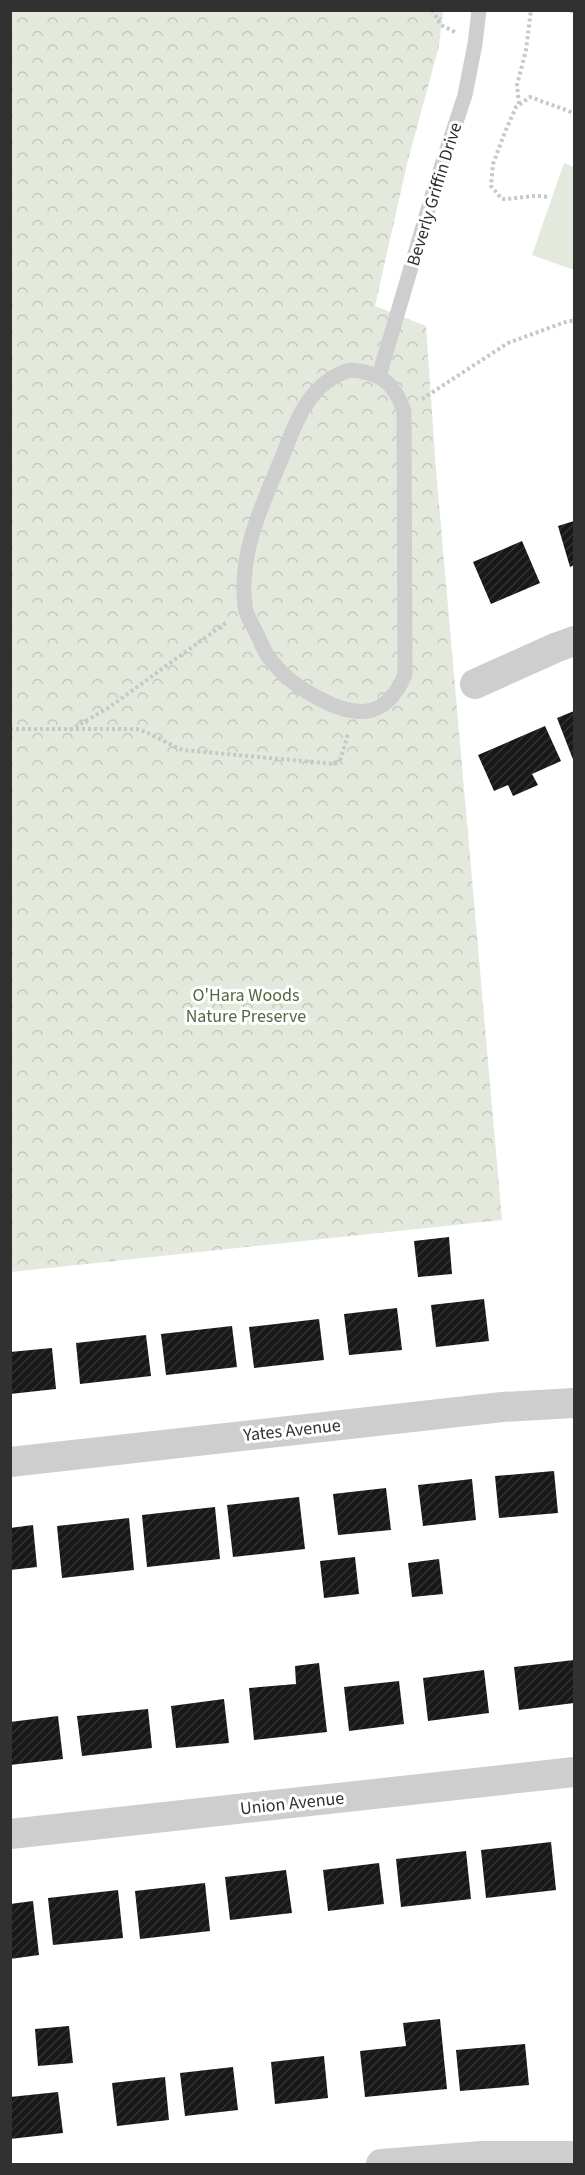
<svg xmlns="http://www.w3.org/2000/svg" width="585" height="2175" font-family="'Source Sans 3',sans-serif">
	<defs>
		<pattern id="forest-crowns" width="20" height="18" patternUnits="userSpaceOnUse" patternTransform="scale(1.5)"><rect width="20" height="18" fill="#e4e9dd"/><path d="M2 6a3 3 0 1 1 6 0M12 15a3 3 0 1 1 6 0" fill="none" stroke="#c4c8be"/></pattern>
		<pattern id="building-hatch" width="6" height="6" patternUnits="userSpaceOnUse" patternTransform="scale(1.5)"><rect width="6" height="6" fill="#181818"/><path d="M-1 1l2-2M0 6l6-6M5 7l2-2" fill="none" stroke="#313131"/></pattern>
	</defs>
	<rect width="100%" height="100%" fill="#fff"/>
	<!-- forest -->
	<path fill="url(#forest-crowns)" d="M10 11H443L439 46 408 160 375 306 426 326 436 470 502 1220 11 1272Z"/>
	<!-- pitch -->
	<path fill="#e4e9dd" d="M564 163 574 167V270L532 255Z"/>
	<!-- building -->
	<path fill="url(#building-hatch)" d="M574 521V565L570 567 558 526Z
		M522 541 540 583 491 604 473 562Z
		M574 711V762L557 718Z
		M545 726 561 761 532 774 538 785 513 796 508 785 494 791 478 755Z
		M449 1237 452 1274 418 1277 414 1241Z
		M484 1299 489 1341 436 1347 431 1305Z
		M397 1308 402 1350 349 1355 344 1314Z
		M319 1319 324 1360 254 1368 249 1327Z
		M232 1326 237 1367 166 1375 161 1334Z
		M146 1335 151 1376 80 1384 76 1343Z
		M52 1348 56 1389 10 1394V1352Z
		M554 1471 558 1513 499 1518 495 1476Z
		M472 1479 476 1520 423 1526 418 1485Z
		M386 1488 391 1530 338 1535 333 1494Z
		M299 1497 305 1549 233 1557 227 1505Z
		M215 1507 220 1559 147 1567 142 1515Z
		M129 1518 134 1570 62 1578 57 1526Z
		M33 1525 37 1567 10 1570V1528Z
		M355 1557 359 1594 324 1598 320 1561Z
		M439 1559 443 1594 412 1597 408 1563Z
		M574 1660V1703L519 1710 514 1667Z
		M319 1663 327 1732 254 1740 249 1688 296 1684 295 1666Z
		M484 1670 489 1713 428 1721 423 1678Z
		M399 1681 404 1724 349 1731 344 1687Z
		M224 1699 229 1743 176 1748 171 1706Z
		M148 1709 152 1748 82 1756 77 1716Z
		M58 1716 63 1759 10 1765V1722Z
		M551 1842 556 1890 486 1898 481 1850Z
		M466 1851 471 1899 401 1907 396 1859Z
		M379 1863 384 1904 328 1911 323 1870Z
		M286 1870 292 1913 230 1920 225 1877Z
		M205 1883 210 1931 140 1939 135 1891Z
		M118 1890 123 1938 53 1945 48 1898Z
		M33 1901 39 1955 10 1959V1904Z
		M440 2019 447 2089 365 2097 360 2051 406 2046 403 2023Z
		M69 2026 73 2063 38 2066 35 2029Z
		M525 2044 529 2085 460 2091 456 2050Z
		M324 2056 328 2098 275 2104 271 2062Z
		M233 2067 238 2110 185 2116 180 2073Z
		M165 2077 169 2120 117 2126 112 2083Z
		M58 2092 63 2133 10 2139V2097Z"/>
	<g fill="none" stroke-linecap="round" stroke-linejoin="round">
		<!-- path -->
		<path stroke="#c8c8c8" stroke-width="4" stroke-dasharray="3 3" stroke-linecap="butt" d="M432 10 441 25 455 32
			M571 10 574 14
			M519 104 517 85 526 50 531 10
			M547 197C532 194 518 199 502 199L491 186 493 164 505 132 516 107 530 97 574 113
			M422 399 508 343 568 321H574
			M10 729H137C154 734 167 744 183 750L335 764 341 758 348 734
			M70 730 108 708 227 622"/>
		<!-- lane -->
		<path stroke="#cecece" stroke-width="15" d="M350 370C380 372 394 382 404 411L405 675C386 718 358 719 320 699 300 689 281 675 268 656 263 649 260 640 256 632 252 624 246 615 245 607 238 553 263 503 283 455 297 419 310 382 350 370Z
			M379 376 435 186 465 95 475 44 479 10"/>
		<!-- street -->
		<path stroke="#cecece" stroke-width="30" d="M475 684 555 648 574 641
			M10 1462 502 1407 574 1403
			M10 1834 574 1772
			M381 2164 482 2156H574"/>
	</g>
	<g text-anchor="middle" stroke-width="6" stroke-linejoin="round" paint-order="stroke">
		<!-- street labels -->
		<g font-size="18" fill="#313131" stroke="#fff">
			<text transform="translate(434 194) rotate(-73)" y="6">Beverly Griffin Drive</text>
			<text transform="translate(292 1430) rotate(-6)" y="6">Yates Avenue</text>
			<text transform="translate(292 1803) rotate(-6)" y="6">Union Avenue</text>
		</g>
		<!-- park labels -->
		<g font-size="18" fill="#546941" stroke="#fff">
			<text x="246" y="1001">O'Hara Woods<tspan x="246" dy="21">Nature Preserve</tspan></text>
		</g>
	</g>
	<!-- border -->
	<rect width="585" height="2175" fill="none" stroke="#313131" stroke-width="24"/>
</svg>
